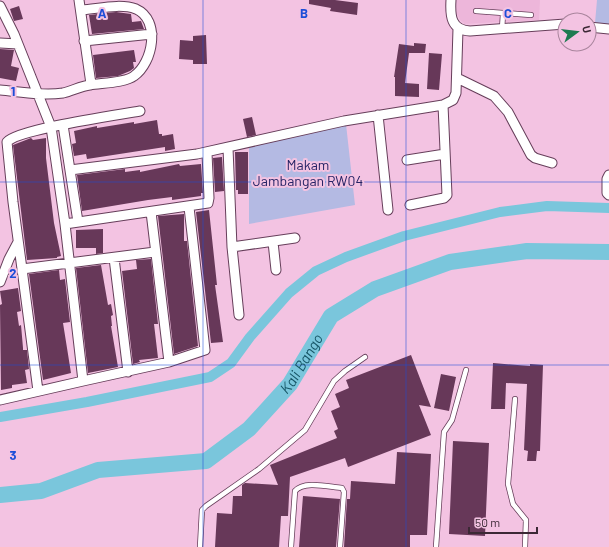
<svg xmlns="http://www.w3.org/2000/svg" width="609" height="547" font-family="Barlow,sans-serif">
	<rect width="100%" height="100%" fill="#f3c3e2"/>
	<!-- built -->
	<path fill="#edb6da" d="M456 0H540L539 20 465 24 460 20 457 14Z"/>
	<!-- green -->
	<path fill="#b4bae3" d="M597 0H609V25L595 23Z
		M346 124 355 205 249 224V147Z"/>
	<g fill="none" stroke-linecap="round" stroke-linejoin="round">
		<!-- canal -->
		<path stroke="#7ac6dc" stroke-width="10" d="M0 417 87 402 210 377 231 363 250 337 289 293 316 271 346 257 404 236 500 212 547 206 609 208"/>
		<!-- river -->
		<path stroke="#7ac6dc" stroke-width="16" id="s1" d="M0 495 41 491 98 470 206 461 249 429 290 384 331 316 375 289 450 262 527 251 609 252"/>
	</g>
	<!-- building -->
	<path fill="#673859" d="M309 0H335L358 3 357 15 330 11 331 8 309 4Z
		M19 6 23 19 14 21 10 9Z
		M116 12 131 14 132 22 141 21 144 29 92 34 89 15Z
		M206 35 207 64H193V60L179 59 180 40 193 41V36Z
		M414 43 426 44 425 53H409L405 83 419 84V97L395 96V77H394L399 44 414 46Z
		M0 49 14 50 11 66 19 68 16 81 0 78Z
		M134 50 136 62H133L134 68 130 71 118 76 96 78 93 55Z
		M429 53 442 54 439 90 427 89Z
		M252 117 256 135 247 137 243 119Z
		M157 120 159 134H162V136L173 134 175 149 165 151V147L87 159 86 154 74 156 72 144 76 143 74 131 97 126V128L134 122V124Z
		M31 138 33 140 46 138V158L54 223 61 256 57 257V258L27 260 13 145Z
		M235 152H248V194H238V190H236Z
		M222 157 224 191 215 192 213 158Z
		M179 164 180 166 201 164 203 193H201V196L172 200V197L148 200 82 211 77 175 125 169V172L140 170V172Z
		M209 210 217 285H215L223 342 211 343 196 212Z
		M184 214V241H187L198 346 174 354 158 216Z
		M103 229V253L96 254V248H76V230Z
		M151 259 158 324H154L158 358 139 360 140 362 133 364 122 271 137 269 136 260Z
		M101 265 108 305 111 304 113 315 111 316 112 326H111L118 367 88 373 76 268Z
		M59 270 60 280 65 279 70 322 63 323 71 373 43 380 29 274Z
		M18 288 21 311 17 312 19 326 21 325 23 348V350H27L29 369 25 370 27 383 12 385V388L1 390 0 305 2 304 0 291Z
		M411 355 431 407 419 405 431 435 348 467 345 458 290 477 288 516H281L279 547H215L217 513 232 514 233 496H242V485L245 483 278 485 270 465 337 438 334 431 338 429 331 411 340 407 335 394 349 388 346 380Z
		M493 363 530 366V364L543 365 540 451H537L536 461H527L528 451 524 450 527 384 506 383 505 409H491Z
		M441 374 456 377 449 411 434 408Z
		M453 441 489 443 485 536 449 534Z
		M397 452 431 454 427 535H410V547H344L347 499H350L351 481 395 484Z
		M303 496 340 499 336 547H299Z"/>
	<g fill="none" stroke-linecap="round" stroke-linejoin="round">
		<defs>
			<path id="service" d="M476 11 531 15
				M502 29 503 14
				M515 399 508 484 513 504 526 520 525 547
				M200 547 202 510 206 506 259 469 305 430 334 381 345 371 365 357
				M291 547 295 491C304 480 329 487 342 488L344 492 340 547
				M436 547 444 432 452 420 466 370"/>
			<path id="minor" d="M79 0 91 84
				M451 0C450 16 451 30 470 31L565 24
				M0 6 14 34 51 127 65 224 83 381 0 400
				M589 27 609 29
				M84 41 152 34
				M0 43 18 44
				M457 78 494 96 508 112 531 155 535 158 552 163
				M0 90C21 92 42 96 63 93 72 91 81 86 90 85 100 83 125 83 134 76 153 63 161 20 136 9 120 3 98 9 82 10
				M378 115 388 210
				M63 125 78 222
				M228 148 232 247 239 315
				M407 160 445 154
				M70 170 197 154 344 121 443 105
				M609 175 607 179V193L609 195
				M410 205 444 198 447 195 443 105 453 100 456 93 458 29
				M151 212 169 362
				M65 224 208 203 209 198 207 153
				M273 242 276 270
				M232 247 295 238
				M114 258 128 372
				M22 269 13 202 7 142C18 129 118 115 140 111
				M0 282 9 259 18 242
				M83 381 169 362 205 350 189 207
				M38 391 22 269 155 252"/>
		</defs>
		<!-- service casing -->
		<use href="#service" stroke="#663e5a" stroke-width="6"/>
		<!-- minor casing -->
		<use href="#minor" stroke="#663e5a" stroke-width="11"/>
		<!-- service -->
		<use href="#service" stroke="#fff" stroke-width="4.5"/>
		<!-- minor -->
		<use href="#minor" stroke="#fff" stroke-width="9"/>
	</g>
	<!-- grid -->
	<path fill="none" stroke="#1d4ed8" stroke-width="1" stroke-opacity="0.55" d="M203 0V547M406 0V547M0 182H609M0 365H609"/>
	<g text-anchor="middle" stroke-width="4" stroke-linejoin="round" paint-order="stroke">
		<!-- park labels -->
		<g font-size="14" fill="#252264" stroke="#f3c3e2">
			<text x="308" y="170">Makam<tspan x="308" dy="16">Jambangan RW04</tspan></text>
		</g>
		<!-- water labels -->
		<g font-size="15" font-style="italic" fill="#175667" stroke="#f3c3e2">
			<text dy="5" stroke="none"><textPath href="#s1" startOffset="348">Kali Bango</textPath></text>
		</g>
	</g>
	<g font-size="13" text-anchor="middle" font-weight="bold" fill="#1d4ed8" stroke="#f3c3e2" stroke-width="4" stroke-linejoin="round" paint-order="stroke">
		<text x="102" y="18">A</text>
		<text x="304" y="18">B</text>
		<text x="508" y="18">C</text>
		<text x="13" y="96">1</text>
		<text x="13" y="278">2</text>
		<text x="13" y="460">3</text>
	</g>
	<!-- north arrow -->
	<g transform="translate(577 32) rotate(75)"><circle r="19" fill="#f3c3e2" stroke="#a9859d"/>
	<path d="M0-3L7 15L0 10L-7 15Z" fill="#1d7b51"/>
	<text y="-6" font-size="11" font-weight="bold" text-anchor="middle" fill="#3b2835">U</text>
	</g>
	<!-- scale -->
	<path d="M469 527v6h68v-6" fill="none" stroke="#3b2835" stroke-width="2"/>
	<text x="475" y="527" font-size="12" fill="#3b2835" stroke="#f3c3e2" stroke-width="3" paint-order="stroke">50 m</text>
</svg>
